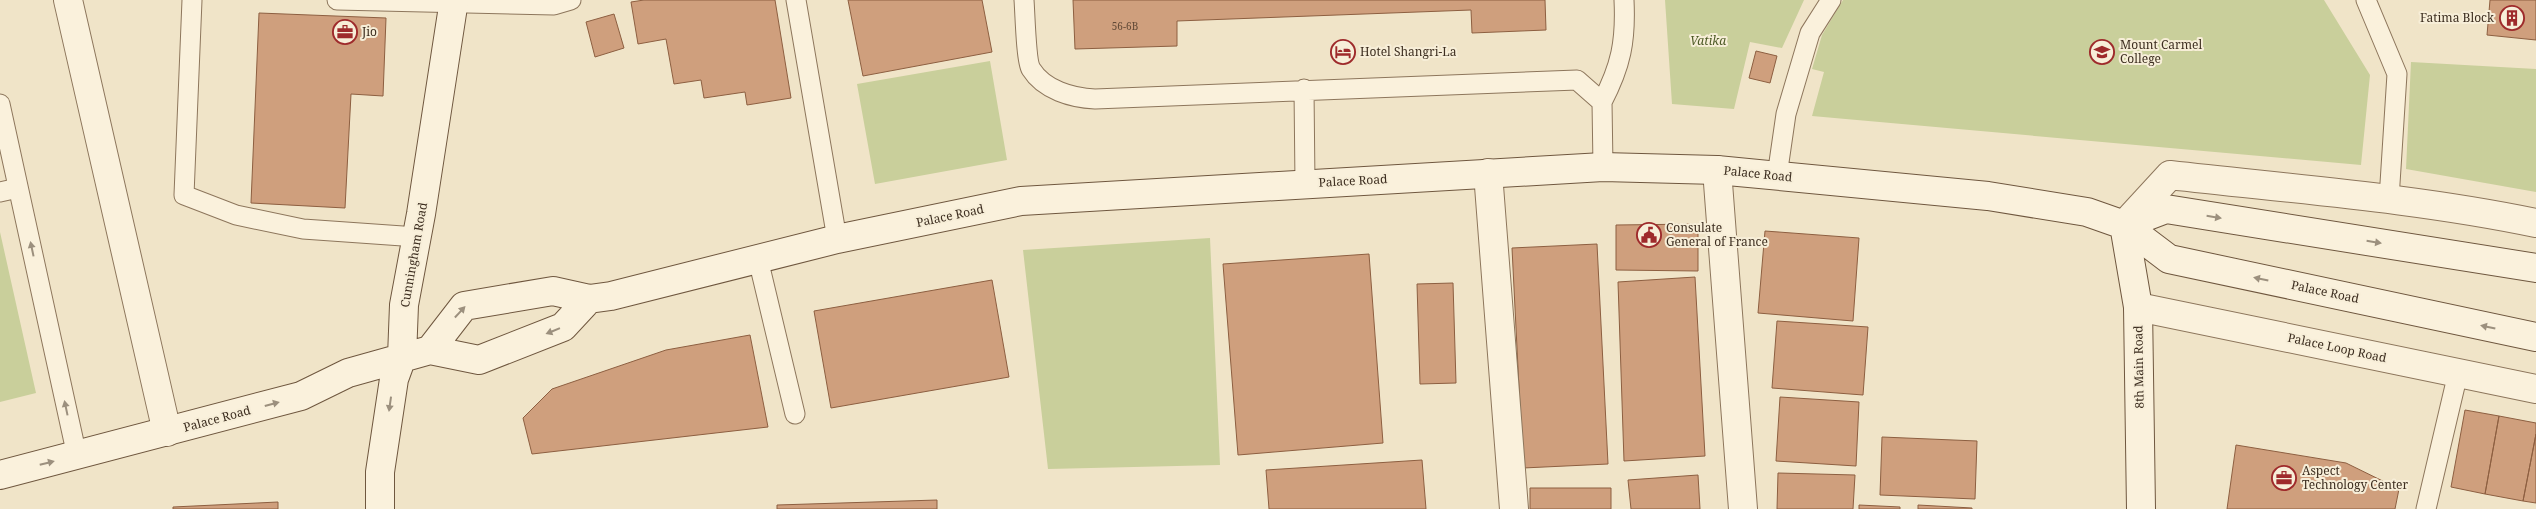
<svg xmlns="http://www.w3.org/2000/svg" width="2536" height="509" font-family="'Noto Serif',serif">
	<rect width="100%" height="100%" fill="#f0e4c8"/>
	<!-- green -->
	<path fill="#c9cf9b" d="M1665 0H1804L1782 48 1750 42 1734 109 1672 104Z
		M1843 0H2324L2370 75 2361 165 1812 116 1824 72 1812 69 1822 35Z
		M990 61 1007 160 875 184 857 84Z
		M2411 62 2536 69V192L2406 169Z
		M0 232 36 393 0 402Z
		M1210 238 1220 465 1048 469 1023 250Z"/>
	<!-- building -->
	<path fill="#cf9f7d" stroke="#8d5f41" d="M644 0H775L791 98 747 105 745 92 704 98 701 80 674 84 666 39 638 44 631 2Z
		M848 0H982L992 52 863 76Z
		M1073 0H1545L1546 30 1472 33 1471 10 1177 21V46L1075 49Z
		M2490 0H2536V40L2487 35Z
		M259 13 386 18 383 96 351 94 345 208 251 203Z
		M614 14 624 48 595 57 586 22Z
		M1756 51 1777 56 1770 83 1749 78Z
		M1698 224V271L1616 270V225Z
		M1765 231 1859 238 1853 321 1758 313Z
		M1597 244 1608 464 1523 468 1512 248Z
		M1369 254 1383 443 1238 455 1223 264Z
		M1695 277 1705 456 1624 461 1618 282Z
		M992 280 1009 377 831 408 814 311Z
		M1453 283 1456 383 1420 384 1417 284Z
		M1777 321 1868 327 1863 395 1772 388Z
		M750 335 768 427 532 454 523 418 552 389 666 350Z
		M1780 397 1859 402 1856 466 1776 461Z
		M2465 410 2499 416 2485 494 2451 487Z
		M2499 416 2536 423V434L2523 501 2485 494Z
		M2536 434V503L2523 501Z
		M1882 437 1977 441 1975 499 1880 495Z
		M2236 445 2346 463 2399 489 2395 509H2227Z
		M1422 460 1426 509H1269L1266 470Z
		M1778 473 1855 475 1853 509H1777Z
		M1698 475 1700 509H1631L1628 480Z
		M1530 488H1611V509H1530Z
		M937 500V509H777V505Z
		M278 502V509H173V507Z
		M1859 505 1900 507V509H1859Z
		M1918 505 1972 508V509H1918Z"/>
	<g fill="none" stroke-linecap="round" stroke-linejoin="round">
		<defs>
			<path id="lane" d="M192 0 184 195 236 215 303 229 417 237
				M337 0 554 5 571 0
				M796 0 837 239
				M1024 0C1025 12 1026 61 1031 69 1044 90 1072 98 1095 99L1577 80 1602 102 1603 167
				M2366 0 2397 74 2389 199
				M1304 89 1305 184
				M1602 102C1621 66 1626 41 1624 0
				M0 104 77 456
				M1777 176 1786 114 1810 33 1831 0
				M0 192 18 188
				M758 259 795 414
				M2426 509 2458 373"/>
			<path id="street" d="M68 0 167 432
				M1717 170 1743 509
				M1488 173 1514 509
				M2124 225 2170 175C2292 189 2416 198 2536 223
				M2138 307 2536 389"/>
			<path id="secondary" d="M2124 225 2166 209 2536 268
				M2124 225 2138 307 2141 509
				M430 350 464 306 553 291 589 299 611 296 837 239 1021 201 1603 167 1717 170 1988 196 2087 212 2124 225 2169 259 2536 337
				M0 475 301 396 348 373 430 350 479 360 563 327 589 299
				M380 509V472L394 379 402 357 404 305 421 214 454 0"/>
		</defs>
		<!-- lane casing -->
		<use href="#lane" stroke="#8d765c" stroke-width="21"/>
		<!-- street casing -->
		<use href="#street" stroke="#8d765c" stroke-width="30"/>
		<!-- secondary casing -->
		<use href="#secondary" stroke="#6f573f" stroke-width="30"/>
		<!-- lane -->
		<use href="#lane" stroke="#faf1dc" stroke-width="19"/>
		<!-- street -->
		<use href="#street" stroke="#faf1dc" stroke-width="28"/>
		<!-- secondary -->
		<use href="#secondary" stroke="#faf1dc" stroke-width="28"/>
	</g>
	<!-- one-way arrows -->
	<defs><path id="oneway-solid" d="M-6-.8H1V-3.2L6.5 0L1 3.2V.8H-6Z" transform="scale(1.25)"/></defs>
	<g fill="#9c907e">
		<use href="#oneway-solid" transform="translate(2214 217) rotate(9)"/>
		<use href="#oneway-solid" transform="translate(2374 242) rotate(9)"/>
		<use href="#oneway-solid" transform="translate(32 249) rotate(-102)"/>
		<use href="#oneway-solid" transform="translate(2261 279) rotate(-168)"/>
		<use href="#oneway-solid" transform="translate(460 312) rotate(-47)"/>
		<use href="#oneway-solid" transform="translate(2488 327) rotate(-168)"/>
		<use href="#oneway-solid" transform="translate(553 331) rotate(158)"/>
		<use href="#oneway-solid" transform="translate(272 404) rotate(-15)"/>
		<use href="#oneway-solid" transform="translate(390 404) rotate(98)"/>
		<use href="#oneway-solid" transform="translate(66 408) rotate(-102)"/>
		<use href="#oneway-solid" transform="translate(47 463) rotate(-14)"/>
	</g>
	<!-- icons -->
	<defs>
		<symbol id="building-ring" viewBox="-11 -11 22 22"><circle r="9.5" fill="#f7eed8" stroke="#9e2a2b" stroke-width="1.5"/><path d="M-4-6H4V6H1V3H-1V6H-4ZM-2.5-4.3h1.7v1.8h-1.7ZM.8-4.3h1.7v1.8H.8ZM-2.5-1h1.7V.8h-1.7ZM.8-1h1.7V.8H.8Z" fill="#9e2a2b"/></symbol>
		<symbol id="office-ring" viewBox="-11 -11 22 22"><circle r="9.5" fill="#f7eed8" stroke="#9e2a2b" stroke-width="1.5"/><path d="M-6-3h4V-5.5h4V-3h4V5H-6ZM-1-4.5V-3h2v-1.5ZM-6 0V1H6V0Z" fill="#9e2a2b"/></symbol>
		<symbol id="hotel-ring" viewBox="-11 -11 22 22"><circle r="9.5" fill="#f7eed8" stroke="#9e2a2b" stroke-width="1.5"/><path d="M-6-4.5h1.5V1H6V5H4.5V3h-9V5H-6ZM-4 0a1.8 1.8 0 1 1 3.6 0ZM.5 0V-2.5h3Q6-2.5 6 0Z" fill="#9e2a2b"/></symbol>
		<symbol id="university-ring" viewBox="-11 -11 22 22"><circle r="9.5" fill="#f7eed8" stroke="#9e2a2b" stroke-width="1.5"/><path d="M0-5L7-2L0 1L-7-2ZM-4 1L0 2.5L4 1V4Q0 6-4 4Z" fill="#9e2a2b"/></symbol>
		<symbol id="civic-ring" viewBox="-11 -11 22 22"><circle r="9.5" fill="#f7eed8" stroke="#9e2a2b" stroke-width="1.5"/><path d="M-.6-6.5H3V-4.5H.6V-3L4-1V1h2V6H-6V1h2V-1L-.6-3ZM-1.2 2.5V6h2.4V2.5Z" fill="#9e2a2b"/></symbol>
	</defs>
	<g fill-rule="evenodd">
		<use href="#building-ring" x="2498" y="4" width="28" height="28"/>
		<use href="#office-ring" x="331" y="18" width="28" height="28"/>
		<use href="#hotel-ring" x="1329" y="38" width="28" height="28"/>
		<use href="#university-ring" x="2088" y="38" width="28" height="28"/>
		<use href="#civic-ring" x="1635" y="221" width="28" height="28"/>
		<use href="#office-ring" x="2270" y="464" width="28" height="28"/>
	</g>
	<g text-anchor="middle" stroke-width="4" stroke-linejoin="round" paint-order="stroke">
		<!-- number labels -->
		<g font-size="10" fill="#624a37">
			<text x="1125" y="30">56-6B</text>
		</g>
		<!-- poi labels -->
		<g font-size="12" fill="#3d2e20" stroke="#f7eed8" text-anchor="start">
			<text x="2494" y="22" text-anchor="end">Fatima Block</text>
			<text x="362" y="36">Jio</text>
			<text x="2120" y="49">Mount Carmel<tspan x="2120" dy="14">College</tspan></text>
			<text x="1360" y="56">Hotel Shangri-La</text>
			<text x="1666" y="232">Consulate<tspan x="1666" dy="14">General of France</tspan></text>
			<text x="2302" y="475">Aspect<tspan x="2302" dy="14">Technology Center</tspan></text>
		</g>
		<!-- park labels -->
		<g font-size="12" font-style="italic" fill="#4d5a26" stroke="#f7eed8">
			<text x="1708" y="45">Vatika</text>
		</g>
		<!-- street labels -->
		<g font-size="12" fill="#3d2e20" stroke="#f7eed8">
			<text transform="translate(1758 174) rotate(6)" y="4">Palace Road</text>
			<text transform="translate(1353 181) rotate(-3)" y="4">Palace Road</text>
			<text transform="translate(950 216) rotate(-12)" y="4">Palace Road</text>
			<text transform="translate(414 255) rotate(-80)" y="4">Cunningham Road</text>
			<text transform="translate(2325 292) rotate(12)" y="4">Palace Road</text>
			<text transform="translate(2337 348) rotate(12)" y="4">Palace Loop Road</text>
			<text transform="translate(2139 367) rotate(-91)" y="4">8th Main Road</text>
			<text transform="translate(217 419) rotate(-15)" y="4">Palace Road</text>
		</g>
	</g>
</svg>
